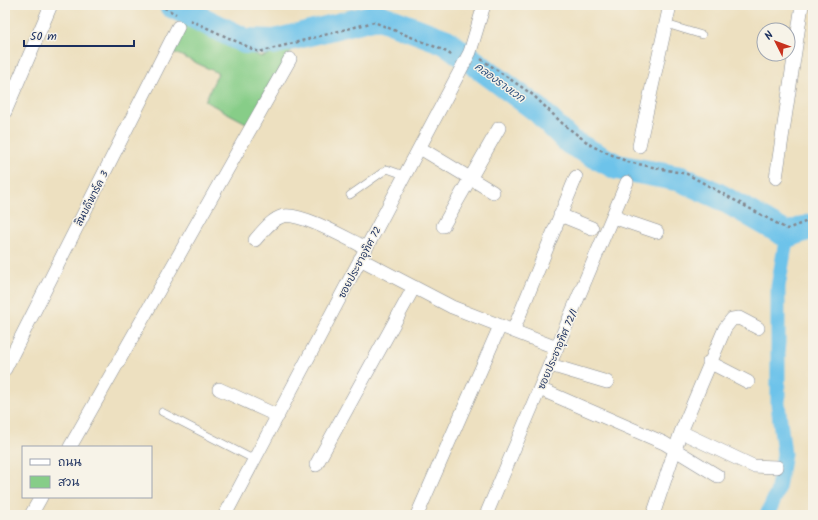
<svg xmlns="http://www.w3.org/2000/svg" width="818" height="520" font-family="Kalam,'Playpen Sans Thai',sans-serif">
	<rect width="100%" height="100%" fill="#f7f3e8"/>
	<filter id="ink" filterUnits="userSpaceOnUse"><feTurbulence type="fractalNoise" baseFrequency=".025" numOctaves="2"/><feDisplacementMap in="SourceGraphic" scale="8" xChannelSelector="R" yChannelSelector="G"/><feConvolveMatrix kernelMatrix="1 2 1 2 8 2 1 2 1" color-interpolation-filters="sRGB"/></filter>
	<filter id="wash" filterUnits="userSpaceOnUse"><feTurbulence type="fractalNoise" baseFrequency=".012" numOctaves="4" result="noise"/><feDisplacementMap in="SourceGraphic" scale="16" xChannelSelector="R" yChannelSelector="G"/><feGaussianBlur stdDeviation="0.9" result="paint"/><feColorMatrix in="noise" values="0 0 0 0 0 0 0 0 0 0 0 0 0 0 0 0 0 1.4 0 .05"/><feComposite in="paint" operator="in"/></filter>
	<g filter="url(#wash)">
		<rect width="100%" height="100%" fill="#ede0c0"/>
		<!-- green -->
		<path fill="#87cd88" stroke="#517e73" d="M185 23 261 57 293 48 250 125 205 101 218 73 173 52Z"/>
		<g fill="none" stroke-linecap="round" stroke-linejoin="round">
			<!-- canal -->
			<path stroke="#6dc3ea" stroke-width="15" d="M767 515 777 493 784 454 778 404V287L787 235"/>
			<!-- river -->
			<path stroke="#6dc3ea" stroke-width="26" d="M172 5 245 41 274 42 377 16 446 42 538 110 570 142 617 167 681 179 717 195 787 235 813 226"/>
		</g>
	</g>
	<g filter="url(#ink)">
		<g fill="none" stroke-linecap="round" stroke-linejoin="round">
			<defs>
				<path id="service" d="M666 24 702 35
					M350 195 387 169 404 175
					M162 412 255 460"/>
				<path id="minor" d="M5 112 51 5
					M639 146 670 5
					M420 148 493 192
					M776 178 802 5
					M560 215 592 228
					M613 217 657 232
					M443 226 499 128
					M255 240C263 231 272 219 283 216 301 212 348 239 366 248
					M360 259 452 307 557 348
					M513 331 576 177
					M709 362 748 382
					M550 365 607 382
					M5 369 178 27
					M219 389 278 416
					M540 389 664 443 718 476
					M681 432 753 466 777 467
					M70 447 290 59
					M316 465 414 287
					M31 515 41 497
					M225 515 470 52 484 5
					M417 515 500 326
					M486 515 627 182
					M653 515 681 432 725 328 732 319 739 318 758 328"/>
			</defs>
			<!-- service casing -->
			<use href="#service" stroke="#84888f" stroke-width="8"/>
			<!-- minor casing -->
			<use href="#minor" stroke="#84888f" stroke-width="14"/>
			<!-- path -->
			<path stroke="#84888f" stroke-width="2.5" stroke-dasharray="3 3" stroke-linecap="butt" d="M159 5 176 14
				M190 20 259 52 374 22 443 50 453 56
				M481 59 533 95 563 124 592 146 628 162 687 174 787 229 813 219"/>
			<!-- service -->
			<use href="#service" stroke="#fff" stroke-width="7"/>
			<!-- minor -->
			<use href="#minor" stroke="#fff" stroke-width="13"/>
		</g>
	</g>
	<g text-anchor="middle" stroke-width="3" stroke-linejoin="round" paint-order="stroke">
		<!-- street labels -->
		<g font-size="10" fill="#1b2f5e" stroke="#f7f3e8">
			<text transform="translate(91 198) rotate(-63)" y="4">สินบดีพาร์ค 3</text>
			<text transform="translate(359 262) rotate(-62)" y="4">ซอยประชาอุทิศ 72</text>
			<text transform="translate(557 349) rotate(-67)" y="4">ซอยประชาอุทิศ 72/1</text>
		</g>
		<!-- water labels -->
		<g font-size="11" font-style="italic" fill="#305481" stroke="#f7f3e8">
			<text transform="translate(500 82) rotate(36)" y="4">คลองรางเวก</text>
		</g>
	</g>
	<!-- margin -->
	<rect width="818" height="520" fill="none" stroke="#f7f3e8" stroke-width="20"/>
	<!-- legend -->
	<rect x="22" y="446" width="130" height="52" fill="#f7f3e8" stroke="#9fa5b1"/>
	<rect x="30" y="459" width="20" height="6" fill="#ffffff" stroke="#9fa5b1"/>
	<text x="58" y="466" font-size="12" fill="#1b2f5e">ถนน</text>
	<rect x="30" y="476" width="20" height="12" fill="#87cd88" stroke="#9fa5b1"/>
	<text x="58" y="486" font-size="12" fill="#1b2f5e">สวน</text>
	<!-- north arrow -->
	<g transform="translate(776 42) rotate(312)"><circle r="19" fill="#f7f3e8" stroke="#9fa5b1"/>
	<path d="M0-3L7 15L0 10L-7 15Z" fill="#c8321e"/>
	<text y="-6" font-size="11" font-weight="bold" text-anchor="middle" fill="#1b2f5e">N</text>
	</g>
	<!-- scale -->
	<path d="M24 40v6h110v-6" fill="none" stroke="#1b2f5e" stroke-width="2"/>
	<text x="30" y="40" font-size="12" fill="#1b2f5e" stroke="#f7f3e8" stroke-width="3" paint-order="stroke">50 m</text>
</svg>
